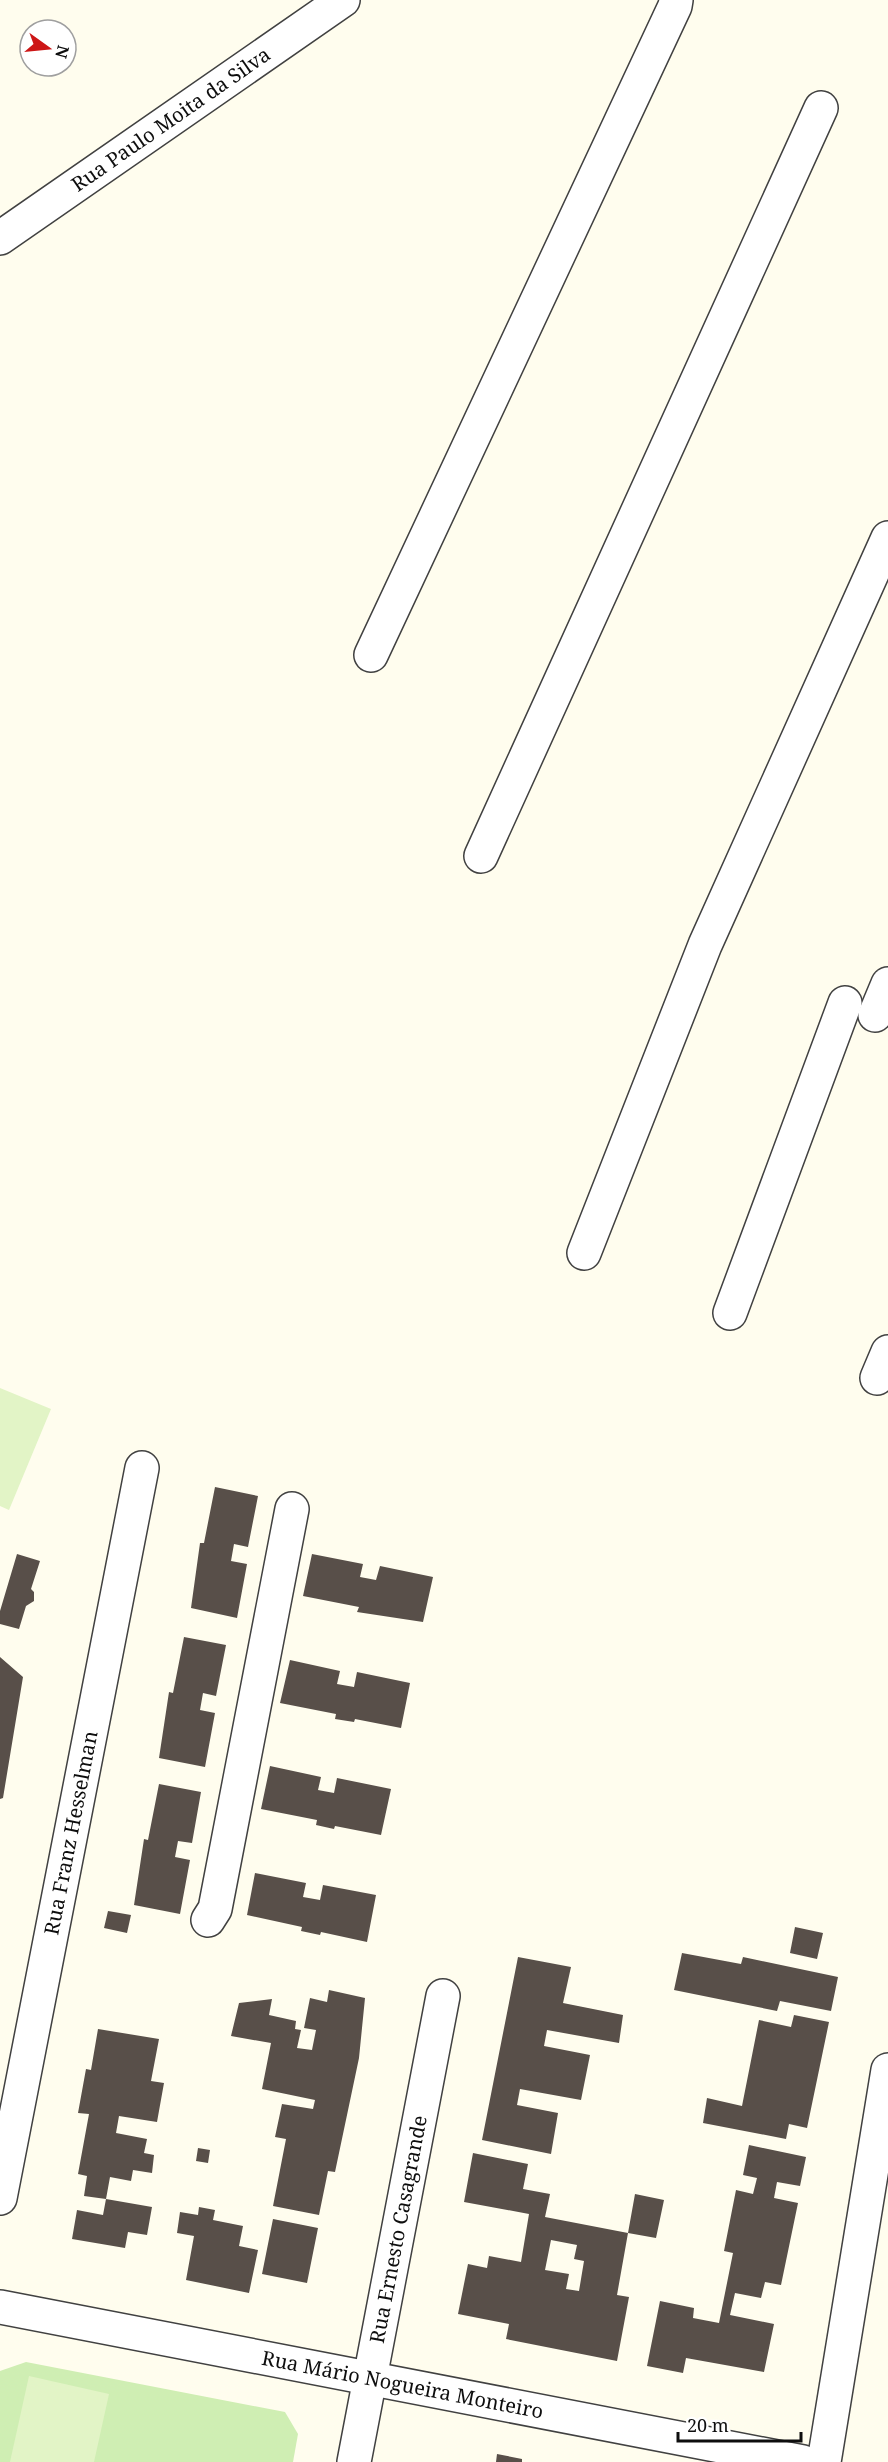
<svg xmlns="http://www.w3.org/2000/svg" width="888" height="2462" font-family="'Noto Serif',serif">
	<rect width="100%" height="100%" fill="#fffdee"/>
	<!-- green -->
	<path fill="#cfeeb3" d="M26 2362 285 2412 298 2434 293 2462H0V2371Z"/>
	<!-- pitch -->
	<path fill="#e2f4c6" d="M0 1388 51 1409 9 1510 0 1506Z
		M29 2376 109 2394 94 2462H10Z"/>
	<!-- building -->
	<path fill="#584f49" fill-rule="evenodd" d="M215 1487 258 1496 248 1547 234 1544 231 1561 247 1564 237 1618 191 1608 200 1543H204Z
		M17 1554 40 1561 31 1589 34 1592V1601L26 1606 19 1629 0 1624V1611Z
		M312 1554 363 1564 360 1577 376 1580 380 1566 433 1577 423 1622 357 1612 359 1607 303 1596Z
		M184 1637 226 1645 216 1696 203 1693 200 1710 215 1713 205 1767 159 1758 169 1692 173 1693Z
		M0 1657 23 1677 3 1798 0 1799Z
		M290 1660 340 1671 337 1684 354 1687 357 1672 410 1683 401 1728 355 1719 354 1722 335 1719 336 1714 280 1703Z
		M270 1766 321 1777 318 1790 334 1793 337 1778 391 1789 381 1835 335 1826 334 1829 316 1825 317 1820 261 1809Z
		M159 1784 201 1792 192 1843 178 1841 175 1857 190 1860 180 1914 134 1905 144 1839 148 1840Z
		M255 1873 306 1883 303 1897 320 1900 323 1885 376 1895 367 1942 321 1932 320 1935 301 1931 302 1927 247 1915Z
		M108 1911 131 1915 127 1933 104 1928Z
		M795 1927 823 1933 817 1959 790 1953Z
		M682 1953 741 1964 743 1957 838 1977 831 2011 780 2001 777 2011 674 1990Z
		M518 1957 571 1967 563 2003 623 2015 619 2043 547 2030 544 2046 590 2055 581 2100 520 2089 517 2105 558 2113 551 2154 482 2140Z
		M329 1990 365 1998 359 2058 335 2172 328 2171 319 2215 273 2206 286 2139 275 2137 282 2104 313 2109 315 2100 262 2089 271 2043 231 2036 239 2003 272 1999 269 2015 296 2021 295 2029 301 2030 297 2048 312 2050 316 2030 304 2028 310 1998 327 2002Z
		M794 2015 829 2022 807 2128 789 2124 786 2139 703 2123 707 2098 742 2106 759 2020 791 2027Z
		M98 2029 159 2039 151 2081 164 2083 157 2122 119 2116 116 2133 147 2139 144 2153 154 2155 152 2173 133 2170 131 2181 110 2177 106 2199 84 2196 87 2176 78 2174 89 2114 78 2113 86 2069 91 2070Z
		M749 2145 806 2157 800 2186 777 2182 774 2198 798 2203 781 2285 765 2282 761 2298 735 2293 730 2315 774 2324 764 2372 686 2358 683 2373 647 2366 660 2301 694 2308 693 2318 719 2323 733 2253 724 2251 736 2190 753 2194 757 2178 743 2175Z
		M198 2148 210 2150 208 2163 196 2161Z
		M473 2153 528 2164 523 2189 550 2194 545 2217 628 2233 617 2295 629 2297 617 2361 506 2339 509 2324 458 2314 468 2264 487 2268 489 2256 521 2262 529 2214 464 2202ZM551 2240 577 2245 574 2259 584 2261 579 2291 566 2289 569 2274 545 2270Z
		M635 2194 664 2200 656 2238 628 2233Z
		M106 2199 152 2207 147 2235 128 2232 125 2248 72 2239 77 2210 103 2215Z
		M199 2207 215 2210 213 2220 243 2226 239 2246 258 2250 249 2293 186 2280 194 2236 177 2233 180 2212 198 2215Z
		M273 2219 318 2228 307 2283 262 2274Z
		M497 2454 522 2459V2462H496Z"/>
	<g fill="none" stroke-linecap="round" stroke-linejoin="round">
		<defs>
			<g id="minor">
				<path id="s1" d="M0 238 343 0"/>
				<path d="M371 655 675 6 676 0"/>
				<path d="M481 856 821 108"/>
				<path d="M875 1015 888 984"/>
				<path d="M584 1253 705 945 888 538"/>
				<path d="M730 1313 845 1003"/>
				<path d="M877 1378 888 1352"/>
				<path d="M208 1920 215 1909 292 1509"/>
				<path id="s2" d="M0 2198 142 1468"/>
				<path id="s3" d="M0 2307 803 2462"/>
				<path id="s4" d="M354 2462 443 1996"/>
				<path d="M824 2462 888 2070"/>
			</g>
		</defs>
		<!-- minor casing -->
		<use href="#minor" stroke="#414141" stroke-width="36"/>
		<!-- minor -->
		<use href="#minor" stroke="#fff" stroke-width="33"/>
	</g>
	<g text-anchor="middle" stroke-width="6" stroke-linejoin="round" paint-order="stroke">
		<!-- street labels -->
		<g font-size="20" fill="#0e0e0e" stroke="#fff">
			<text dy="7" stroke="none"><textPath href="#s1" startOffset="208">Rua Paulo Moita da Silva</textPath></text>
			<text dy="7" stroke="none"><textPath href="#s2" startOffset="372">Rua Franz Hesselman</textPath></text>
			<text dy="7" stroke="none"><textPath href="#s4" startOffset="237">Rua Ernesto Casagrande</textPath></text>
			<text dy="7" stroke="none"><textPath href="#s3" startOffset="410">Rua Mário Nogueira Monteiro</textPath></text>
		</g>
	</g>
	<!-- north arrow -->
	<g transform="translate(48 48) rotate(105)"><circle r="28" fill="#ffffff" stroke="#9f9f9f" stroke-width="1.5"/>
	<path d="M0-4.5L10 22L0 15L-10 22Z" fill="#cd1616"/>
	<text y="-9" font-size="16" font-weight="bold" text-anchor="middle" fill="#0e0e0e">N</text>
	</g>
	<!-- scale -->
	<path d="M678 2432v9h123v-9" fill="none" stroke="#0e0e0e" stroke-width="3"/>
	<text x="687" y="2432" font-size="18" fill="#0e0e0e" stroke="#ffffff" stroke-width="4.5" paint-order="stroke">20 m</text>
</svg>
